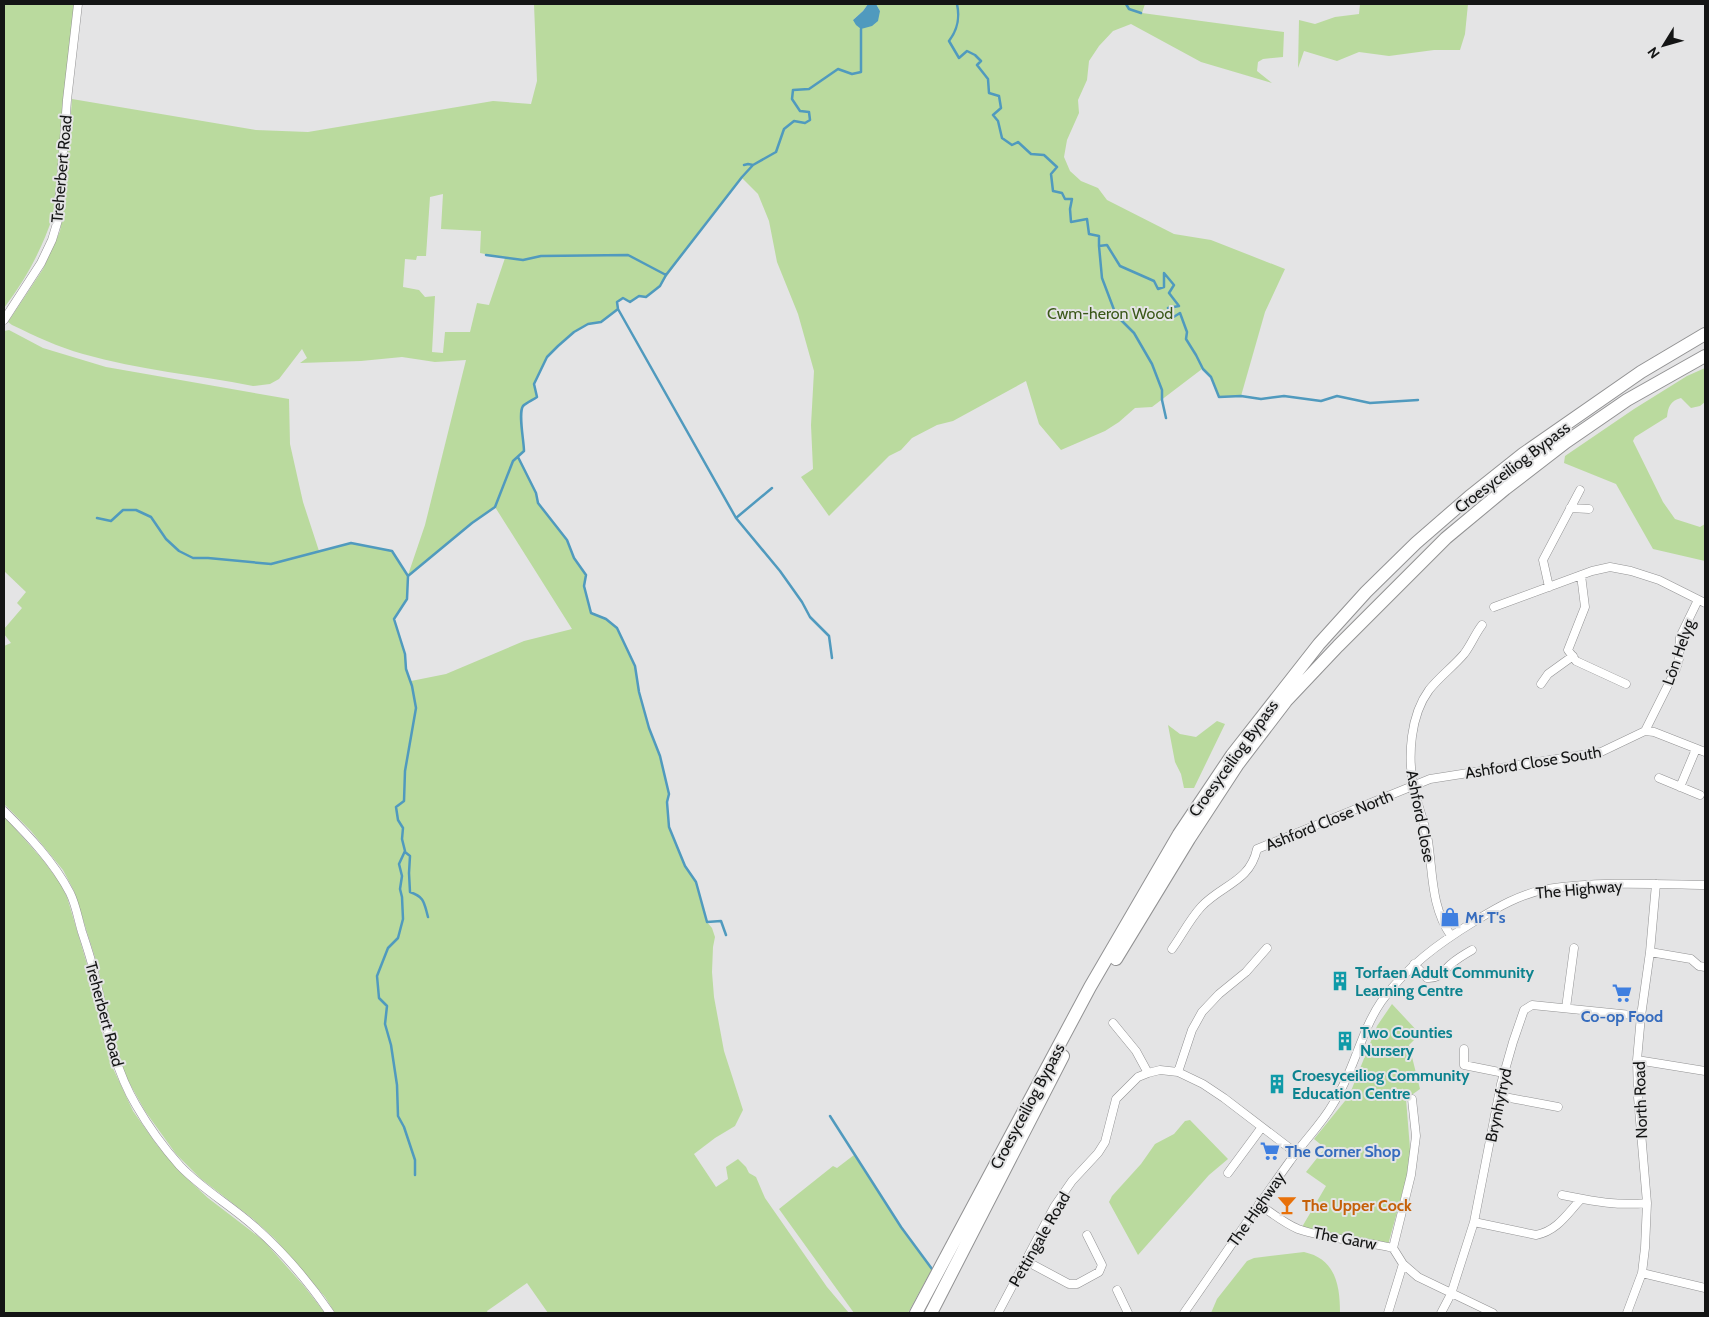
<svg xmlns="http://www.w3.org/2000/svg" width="1709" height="1317" font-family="Cabin,sans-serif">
	<rect width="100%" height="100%" fill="#e4e4e5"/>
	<!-- green -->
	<path fill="#bada9e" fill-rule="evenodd" d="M4 4H74L53 216C41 251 26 279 4 308Z
		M534 4H868L863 11 853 20 880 11 876 4H1145L1142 13 1284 32 1283 57 1263 59 1258 62 1257 71 1272 83 1201 62 1131 24 1113 31 1099 46 1089 61 1087 80 1078 100 1079 113 1067 140 1064 157 1070 171 1081 181 1098 188 1107 200 1174 234 1211 240 1285 269 1265 312 1241 396 1219 397 1211 377 1202 369 1152 407 1135 408 1119 422 1105 431 1061 450 1039 424 1026 381 953 421 937 425 912 438 901 450 889 456 829 516 801 477 813 469 811 425 814 371 798 314 777 262 769 221 758 194 742 178 705 223 660 286 646 297 639 296 630 302 623 298 618 302V309L601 322 588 324 574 332 558 346 547 357 534 384 537 397C533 400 527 402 523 406 518 412 524 441 524 451L518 457 536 493 538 503 567 540 574 558 586 575 584 586 591 613 606 619 617 628 635 666 639 692 649 728 660 756 669 794 667 802 669 827 685 866 696 882 707 922 712 928 715 937 713 947 712 972 714 997 724 1051 743 1110 735 1126 715 1138 694 1154 716 1187 728 1179 726 1167 738 1159 746 1167 749 1173 756 1177 765 1198 827 1287 849 1313H548L527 1283 487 1311 488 1313H335L325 1297 275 1239 253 1219 200 1178 176 1154 145 1111 126 1077 121 1064 111 1031 98 967 74 891 63 870 31 831 4 804V646L11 643 4 634V629L22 608 17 603 26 592 4 571V331L9 330 43 348 106 367 289 399 290 444 303 502 319 551 351 543 392 551 408 575 425 525 466 360 435 362 402 357 361 361 300 363 307 358 302 349 279 379 270 384 253 386C197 375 139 370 83 354 58 347 35 336 12 325L8 322 43 269 60 231 64 205 72 99 256 130 308 132 493 101 531 104 537 81ZM443 194 441 229 481 231 480 253 505 258 489 305 477 303 470 332H445L443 353 432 352 435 296 425 297 419 290 403 287 405 259 416 260 417 256H426L430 197ZM495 507 572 629 524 641 446 674 411 681 406 669 405 654 394 619 407 599 409 576 472 523Z
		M1360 4H1468L1465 34 1460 50H1434L1389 56 1359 52 1337 61 1304 51 1298 68 1299 20 1315 24 1335 17 1359 14Z
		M1705 368V402L1700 406 1691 408 1681 398C1670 401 1668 407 1667 417L1635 437 1633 441 1663 502 1675 519 1700 527 1705 524V561L1653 549 1616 484 1564 463 1565 456 1634 409 1687 376Z
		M1217 721 1225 724 1194 788H1184L1181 774 1175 762 1168 725 1180 734 1196 737Z
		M4 816 43 860 60 883 67 897 92 981 102 1032 111 1064 133 1111 157 1145 180 1172 208 1198 264 1241 304 1286 325 1313H4Z
		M1392 1004 1420 1034 1409 1045 1420 1089 1406 1099 1411 1161 1388 1245 1302 1227 1326 1186 1306 1172 1325 1148 1314 1139 1349 1096 1377 1026Z
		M1190 1120 1228 1159 1209 1175 1138 1255 1109 1202 1112 1196 1141 1164 1155 1144 1174 1134 1185 1121Z
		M854 1155 901 1227 932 1269 908 1313H854L779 1209 833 1166 837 1168Z
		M1304 1252C1336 1259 1340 1286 1340 1313H1211L1217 1299 1247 1261 1254 1258Z"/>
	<!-- water -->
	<path fill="#509abe" d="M868 4H876L880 11 878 21 872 26 861 29 856 25 853 20 863 11Z"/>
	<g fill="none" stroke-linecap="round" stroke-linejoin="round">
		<!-- stream -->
		<path stroke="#509abe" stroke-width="2.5" d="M957 4C960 18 958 29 949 41L959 58 967 51 975 55 981 61 977 65 988 79 989 93 999 96 1001 108 993 115 998 121 1002 138 1012 145 1018 142 1031 154 1044 155 1057 167 1051 174 1053 191 1062 193 1065 199H1072L1070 209 1071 222 1087 219 1089 234 1099 236V246L1107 245 1120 266 1154 281 1158 289 1164 287V273L1174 285 1169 293 1179 306 1168 308 1172 318 1180 313 1187 332 1186 339 1196 355 1203 369 1211 377 1219 397 1241 396 1261 399 1284 396 1321 401 1337 396 1370 403 1418 400
			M1126 4 1129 9 1141 13
			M744 165 748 164 753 165
			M1099 246 1102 278 1116 315 1134 333 1152 364 1162 390V400L1166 418
			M486 255 523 260 541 256 628 255 666 275
			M618 309 736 518 780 571 802 602 810 617 829 636 832 658
			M518 457 536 493 538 503 567 540 574 558 586 575 584 586 591 613 606 619 617 628 635 666 639 692 649 728 660 756 669 794 667 802 669 827 685 866 696 882 707 922 721 921 726 935
			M97 518 111 521 123 510H136L151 517 166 539 179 551 193 558H208L271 564 351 543 392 551 408 576
			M736 518 772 488
			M405 852 410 856 409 873 410 892C425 897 424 903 428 917
			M830 1116 901 1227 932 1269
			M415 1175V1160L404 1127 398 1116 397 1085 391 1045 385 1024 387 1006 379 998 377 976 388 948 398 938 403 919 402 897 400 889 402 876 399 864 405 851 402 839 403 828 398 820 396 807 404 801 405 771 416 708 412 686 406 669 405 654 394 619 407 599 408 576 472 523 495 507 513 461 524 451C524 441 518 413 523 406 527 402 533 400 537 397L534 384 547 357 558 346 574 332 588 324 601 322 618 309 617 302 623 298 630 302 639 296 646 297 660 286 666 275 742 177 753 165 776 152 784 129 794 121 805 123 810 120 809 112 800 111 792 99 793 90 809 89 838 69 852 74 861 72V29"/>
		<defs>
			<path id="minor" d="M4 320 41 263 52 240 58 220 67 100 78 4
				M1570 508 1589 509
				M1581 575 1585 607 1568 650 1576 661 1626 684
				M1549 587 1543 560 1580 490
				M1494 607 1592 571 1610 567 1631 571 1659 580 1705 603
				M1541 684 1548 674 1573 656
				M1645 731 1676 669 1679 659 1680 637 1698 600
				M1659 778 1700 795
				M1680 787 1696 749
				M4 811C28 835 54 862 70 893 76 905 78 919 82 932 86 944 90 956 93 968 105 1015 111 1063 136 1105 148 1126 164 1148 180 1166 203 1190 232 1206 256 1228 284 1253 309 1282 330 1313
				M1451 936C1431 907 1433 874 1428 841 1425 822 1417 804 1413 786 1408 755 1410 716 1429 690 1439 677 1453 667 1464 654 1471 645 1475 634 1482 625
				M1172 949C1182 935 1190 919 1201 907 1221 885 1250 882 1257 849L1430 779 1601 752 1645 731 1654 732 1705 752
				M1650 952 1691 959 1699 966 1705 967
				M1414 964 1427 978C1440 979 1443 971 1451 964 1457 959 1465 954 1472 950
				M1566 1008 1574 948
				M1113 1023 1136 1051 1148 1073
				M1464 1049V1065L1504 1073
				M1637 1060 1705 1071
				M1178 1072 1192 1030 1202 1012 1219 994 1246 972 1267 948
				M1499 1096 1558 1107
				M1228 1173 1262 1127
				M1562 1195C1593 1201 1615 1206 1647 1203
				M1259 1204C1271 1213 1284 1223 1298 1229 1326 1239 1364 1241 1393 1248L1403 1264 1418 1277 1493 1313
				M1474 1222 1536 1235C1557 1231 1567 1214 1581 1199
				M1393 1248 1411 1175 1416 1136 1412 1099
				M1026 1261 1069 1284H1077L1099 1272 1102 1265 1087 1235
				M1642 1273 1705 1288
				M1117 1290 1128 1313
				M998 1313 1054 1207 1072 1181 1098 1153 1105 1142 1116 1099 1138 1077 1148 1073 1160 1070 1178 1072 1203 1084 1224 1098 1296 1153
				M1184 1313C1219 1263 1254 1211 1290 1161 1303 1142 1321 1125 1333 1104 1354 1072 1360 1033 1381 1002 1406 967 1439 943 1475 921 1498 907 1520 894 1547 889 1597 881 1654 884 1705 885
				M1388 1313 1403 1264
				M1441 1313 1451 1294 1474 1222 1501 1084 1513 1042 1524 1010 1532 1005 1641 1016
				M1627 1313 1642 1273 1645 1248 1647 1203 1638 1097 1637 1060 1641 1016 1650 952 1656 884"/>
			<path id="trunk" d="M1116 959 1189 839 1238 764 1286 701 1338 646 1446 538 1505 489 1566 442 1627 400 1705 356
				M916 1313 1090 987 1179 834 1232 755 1319 644 1366 592 1416 543 1469 497 1523 454 1641 372 1705 334
				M931 1313 1063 1056"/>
		</defs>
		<!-- minor casing -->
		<use href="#minor" stroke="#929293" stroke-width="9"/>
		<!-- trunk casing -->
		<use href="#trunk" stroke="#929293" stroke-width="14"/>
		<!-- minor -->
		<use href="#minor" stroke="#fff" stroke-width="8"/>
		<!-- trunk -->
		<use href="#trunk" stroke="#fff" stroke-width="12"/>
	</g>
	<!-- icons -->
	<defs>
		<symbol id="shop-bare" viewBox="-9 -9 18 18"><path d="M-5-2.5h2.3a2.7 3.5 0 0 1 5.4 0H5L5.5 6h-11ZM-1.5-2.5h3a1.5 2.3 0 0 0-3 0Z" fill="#3f7fe0" stroke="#e4e4e5" stroke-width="2.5" paint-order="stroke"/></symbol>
		<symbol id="building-bare" viewBox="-9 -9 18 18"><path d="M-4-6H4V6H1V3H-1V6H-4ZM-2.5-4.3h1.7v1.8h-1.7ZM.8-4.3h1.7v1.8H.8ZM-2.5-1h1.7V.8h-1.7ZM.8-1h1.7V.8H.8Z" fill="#0f9aa8" stroke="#e4e4e5" stroke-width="2.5" paint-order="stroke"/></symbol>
		<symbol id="supermarket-bare" viewBox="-9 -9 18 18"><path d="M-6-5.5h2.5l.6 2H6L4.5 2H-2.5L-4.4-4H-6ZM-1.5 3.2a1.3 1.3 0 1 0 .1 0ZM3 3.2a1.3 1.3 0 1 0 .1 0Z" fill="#3f7fe0" stroke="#e4e4e5" stroke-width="2.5" paint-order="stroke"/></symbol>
		<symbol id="bar-bare" viewBox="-9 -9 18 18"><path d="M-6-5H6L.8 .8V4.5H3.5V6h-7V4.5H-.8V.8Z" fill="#e8710a" stroke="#e4e4e5" stroke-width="2.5" paint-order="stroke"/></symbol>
	</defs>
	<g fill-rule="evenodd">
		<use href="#shop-bare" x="1436" y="903" width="28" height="28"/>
		<use href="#building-bare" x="1326" y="967" width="28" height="28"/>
		<use href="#supermarket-bare" x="1608" y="979" width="28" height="28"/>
		<use href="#building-bare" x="1331" y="1027" width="28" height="28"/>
		<use href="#building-bare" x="1263" y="1070" width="28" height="28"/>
		<use href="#supermarket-bare" x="1256" y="1137" width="28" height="28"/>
		<use href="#bar-bare" x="1273" y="1191" width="28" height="28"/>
	</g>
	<g text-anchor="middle" stroke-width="4" stroke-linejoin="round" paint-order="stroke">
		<!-- street labels -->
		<g font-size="16" fill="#141515" stroke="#e4e4e5">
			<text transform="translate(61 169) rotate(-85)" y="6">Treherbert Road</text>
			<text transform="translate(1512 467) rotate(-37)" y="6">Croesyceiliog Bypass</text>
			<text transform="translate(1678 652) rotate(-71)" y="6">Lôn Helyg</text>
			<text transform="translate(1233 758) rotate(-54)" y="6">Croesyceiliog Bypass</text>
			<text transform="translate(1533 762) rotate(-9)" y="6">Ashford Close South</text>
			<text transform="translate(1421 816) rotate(79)" y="6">Ashford Close</text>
			<text transform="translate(1329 820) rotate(-22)" y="6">Ashford Close North</text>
			<text transform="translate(1579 889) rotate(-5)" y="6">The Highway</text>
			<text transform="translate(105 1014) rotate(75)" y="6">Treherbert Road</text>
			<text transform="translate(1640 1100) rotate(-92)" y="6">North Road</text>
			<text transform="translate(1498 1105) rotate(-78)" y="6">Brynhyfryd</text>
			<text transform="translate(1027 1106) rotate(-62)" y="6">Croesyceiliog Bypass</text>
			<text transform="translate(1256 1209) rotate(-55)" y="6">The Highway</text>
			<text transform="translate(1345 1238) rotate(11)" y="6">The Garw</text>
			<text transform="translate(1039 1239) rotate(-60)" y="6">Pettingale Road</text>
		</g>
		<!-- park labels -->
		<g font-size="16" fill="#3a5718" stroke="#e4e4e5">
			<text x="1110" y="319">Cwm-heron Wood</text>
		</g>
		<!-- shop labels -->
		<g font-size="16" font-weight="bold" fill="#366cbe" stroke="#e4e4e5" text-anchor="start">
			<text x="1465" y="923">Mr T's</text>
			<text x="1622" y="1022" text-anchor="middle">Co-op Food</text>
			<text x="1285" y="1157">The Corner Shop</text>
		</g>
		<!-- culture labels -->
		<g font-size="16" font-weight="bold" fill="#0d838f" stroke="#e4e4e5" text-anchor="start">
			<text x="1355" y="978">Torfaen Adult Community<tspan x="1355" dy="18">Learning Centre</tspan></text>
			<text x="1360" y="1038">Two Counties<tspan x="1360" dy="18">Nursery</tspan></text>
			<text x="1292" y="1081">Croesyceiliog Community<tspan x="1292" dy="18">Education Centre</tspan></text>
		</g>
		<!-- food labels -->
		<g font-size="16" font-weight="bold" fill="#c56008" stroke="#e4e4e5" text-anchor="start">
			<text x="1302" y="1211">The Upper Cock</text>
		</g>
	</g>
	<!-- border -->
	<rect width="1709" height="1317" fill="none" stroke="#141515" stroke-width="10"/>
	<!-- north arrow -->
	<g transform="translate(1664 45) rotate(233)" stroke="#e4e4e5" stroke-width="4" paint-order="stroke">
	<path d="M0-4L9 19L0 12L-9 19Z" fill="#141515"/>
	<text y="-8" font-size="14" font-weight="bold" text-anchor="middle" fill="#141515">N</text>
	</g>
</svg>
